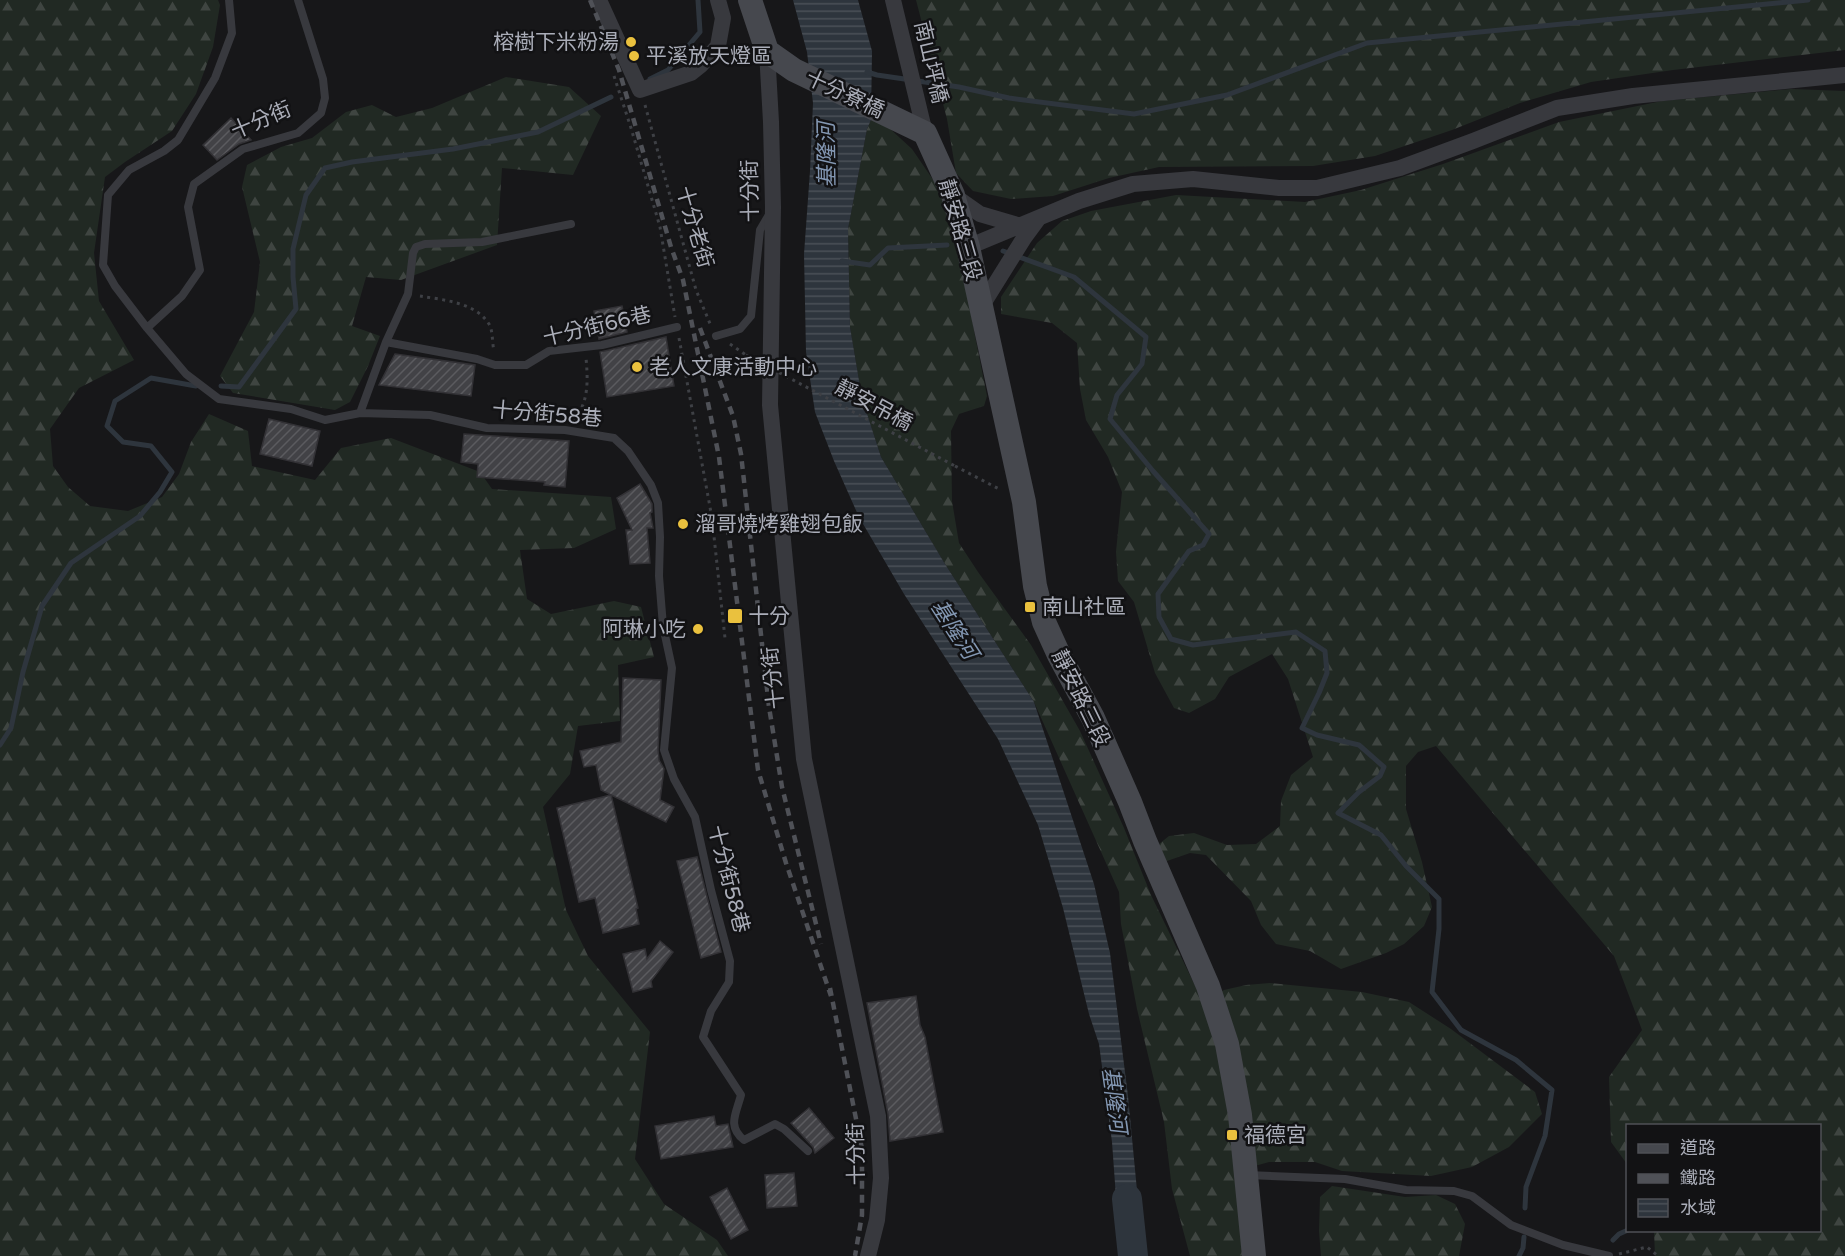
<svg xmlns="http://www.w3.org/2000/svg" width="1845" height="1256" font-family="'Varela Round','Noto Sans TC',sans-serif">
	<defs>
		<pattern id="forest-firs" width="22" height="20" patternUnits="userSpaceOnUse" patternTransform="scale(1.5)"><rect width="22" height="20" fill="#212923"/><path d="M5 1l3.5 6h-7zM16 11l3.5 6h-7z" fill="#3f4541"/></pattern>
		<pattern id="water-rules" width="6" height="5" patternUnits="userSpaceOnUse" patternTransform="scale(1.5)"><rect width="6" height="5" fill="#2e353d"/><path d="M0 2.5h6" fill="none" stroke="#4a5057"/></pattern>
		<pattern id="building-hatch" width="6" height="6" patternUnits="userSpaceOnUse" patternTransform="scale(1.5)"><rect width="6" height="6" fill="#424246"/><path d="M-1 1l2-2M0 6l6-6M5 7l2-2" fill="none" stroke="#5b5b5f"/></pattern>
	</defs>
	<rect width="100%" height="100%" fill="#171719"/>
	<!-- forest -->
	<path fill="url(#forest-firs)" d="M0 0H218L220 5 213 47 196 94 172 131 125 162 105 177 94 253 99 301 134 360 79 388 50 429 53 466 68 487 90 506 128 511 162 497 179 474 191 442 209 414 248 431 252 466 315 480 341 448 391 438 480 472 492 489 611 497 616 529 574 548 520 550 527 599 551 614 614 601 641 607 654 657 618 665 620 721 578 726 570 774 543 807 566 910 588 956 650 1032 635 1159 664 1204 717 1240 728 1256H0Z
		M916 0H1845V50L1673 70 1591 82 1520 103 1452 130 1375 156 1313 166 1159 167 1109 178 1053 196 1011 199 973 191 956 173 947 119Z
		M506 77 569 87 601 116 573 175 502 168 497 245 401 280 366 277 352 326 380 336 368 366 350 402 335 410 233 393 220 376 254 312 260 262 242 187 247 165 281 147 312 138 346 112 372 105 396 117 432 108Z
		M1791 89 1845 91V1256H1655L1654 1231 1820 1230V1126H1628L1627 1164 1611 1142 1609 1077 1642 1030 1614 956 1436 746 1418 752 1406 766V809L1422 862 1432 907 1424 926 1404 944 1386 953 1341 969 1310 951 1276 944 1261 925 1251 901 1206 855 1190 853 1164 862 1159 844 1169 836 1194 833 1227 845 1256 844 1280 826 1281 801 1291 775 1313 757 1288 679 1272 654 1229 677 1215 699 1189 713 1174 708 1155 673 1134 602 1118 581 1116 552 1122 492 1108 457 1086 420 1080 389 1077 343 1052 323 1001 314V297L1037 243 1062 221 1091 211 1176 195 1305 202 1361 190 1443 164 1559 122 1662 101Z
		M871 120 888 127 912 149 938 187 958 234 975 336 987 396 984 406 959 414 951 431 952 501 959 543 978 572 1031 645 1080 731 1124 828 1151 895 1201 998 1205 1000 1224 990 1246 985 1270 983 1362 992 1409 1002 1451 1029 1535 1092 1542 1114 1509 1147 1472 1167 1431 1176 1342 1171 1315 1162H1269L1237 1171 1245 1256H1190L1172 1189 1164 1122 1137 1009 1121 924 1119 892 1034 702 945 564 881 457 862 398 850 327 848 229 867 129Z
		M1332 1186 1405 1197 1436 1195 1455 1204 1465 1224 1459 1256H1321L1319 1231 1320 1197Z"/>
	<!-- water -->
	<path fill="url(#water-rules)" d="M793 0H858L872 51 871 120 867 129 848 229 850 327 862 398 881 457 945 564 1034 702 1094 884 1110 953 1128 1096 1142 1243 1122 1239 1118 1225 1112 1142 1099 1044 1089 1014 1063 908 1038 825 998 739 904 594 859 517 834 461 815 412 806 352 804 254 810 171 813 103 807 52Z"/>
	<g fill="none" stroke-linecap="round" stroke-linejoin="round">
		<!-- stream -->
		<path stroke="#2e353d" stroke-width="5" d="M867 72 877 75 959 87 1009 98 1134 114 1227 95 1367 43 1808 0
			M650 79 668 70 700 32 698 0
			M1003 251 1074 277 1146 337 1142 364 1117 395 1110 419 1153 471 1209 534 1203 545 1189 551 1158 594 1159 617 1171 639 1193 645 1296 632 1325 651 1327 673 1319 693 1302 728 1317 735 1359 745 1384 767 1380 776 1359 792 1338 813 1381 835 1406 866 1439 899V929L1432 992 1461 1030 1516 1060 1552 1090 1545 1136 1526 1187 1525 1208
			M842 261 870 265 888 248 947 245
			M221 386 239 387 296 309 293 277V249L306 195 325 168 352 162 453 149 538 132 611 97
			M0 745 11 728 23 672 42 606 71 563 140 516 160 492 172 472 151 446 123 442 107 426 115 401 151 378 196 386
			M1613 1240 1619 1234 1628 1230
			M1519 1256 1523 1248 1524 1237"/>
		<!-- river -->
		<path stroke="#2e353d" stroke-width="30" d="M1127 1199 1133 1256"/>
	</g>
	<!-- building -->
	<path fill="url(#building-hatch)" stroke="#323135" stroke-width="1.5" d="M231 118 251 140 239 144 217 160 203 145Z
		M622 306 627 332 599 339 594 311Z
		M666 337 674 386 607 397 600 352Z
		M395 354 475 365 471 396 379 385Z
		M269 419 320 431 312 466 260 454Z
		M464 434 569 441 565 487 544 485 545 482 477 477 478 464 461 462Z
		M640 484 652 504V512L650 513 653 528H647L650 563 630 564 626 530H632L617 498Z
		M623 678 661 680 658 750 659 760 664 769 660 800 674 807 666 822 601 790 596 765 584 767 580 751 621 742Z
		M611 795 638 908 636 909 639 924 603 933 595 898 579 902 557 808Z
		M697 857 721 952 701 958 677 861Z
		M660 941 673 952 651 981 652 987 633 992 623 954 645 949 647 959Z
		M916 996 920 1025 925 1037 943 1132 890 1141 888 1114 867 1003Z
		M809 1108 834 1138 815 1153 813 1147 791 1123Z
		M714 1116 716 1126 728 1124 733 1147 661 1159 655 1126Z
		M794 1173 797 1206 767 1208 765 1175Z
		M727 1188 748 1230 731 1239 710 1197Z"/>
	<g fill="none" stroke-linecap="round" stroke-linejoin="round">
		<!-- path -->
		<path stroke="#3e4045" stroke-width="3" stroke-dasharray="3 4.5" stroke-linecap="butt" d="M614 76 631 128 660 227 675 317
			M645 105 696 290 711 326
			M420 296C443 300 475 302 489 324 493 330 492 343 494 351
			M679 338 712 518 725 638
			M730 344 746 355
			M574 420C589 402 588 380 586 358
			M955 466 1001 490
			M1619 1254 1647 1247 1658 1256"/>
		<!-- service -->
		<path stroke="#38393e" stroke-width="8" d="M229 0 232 33 215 78 178 140 164 151 129 170 108 195 103 265 115 286 147 328 182 296 200 270 188 207 194 184 243 149 298 133 321 113 325 98 323 79 298 0
			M147 328 186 374 219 399 291 409 325 420 360 413 430 415 487 428 565 430 614 438 628 451 651 485 658 503 660 537 659 576 663 626 672 668 664 750 674 779 695 817 711 890 730 961 729 982 711 1011 703 1037 741 1095C736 1114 727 1126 744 1140L775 1124 784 1129 808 1151
			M716 336 740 329 751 316 760 230 770 213
			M386 342 477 359 495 365H526L549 351 602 345 677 327
			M360 413 386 342 408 294 413 253 416 247 425 244 482 242 571 224
			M1248 1175 1345 1179 1406 1190 1454 1191 1472 1196 1511 1225 1563 1245 1609 1256"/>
		<!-- minor -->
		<path stroke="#38393e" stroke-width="16" d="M599 0 640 90 691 73 701 65 718 46 723 18 718 0
			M893 0 925 133
			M767 51 771 122 773 207 770 405 804 759 878 1116 881 1178 877 1220 868 1256
			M953 195 980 214 1021 226
			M968 247 1079 201 1133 184 1193 179 1279 188H1317L1400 168 1473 141 1557 108 1633 96 1845 75
			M981 307 1024 238 1038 219"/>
		<!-- secondary -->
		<path stroke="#46484e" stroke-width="24" d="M750 0 767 51 794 70 925 133 953 195 968 247 1024 502 1035 586 1044 622 1059 655 1093 718 1130 802 1145 841 1208 986 1227 1044 1240 1115 1254 1256"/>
		<!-- rail -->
		<path stroke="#4f5157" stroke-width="4.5" stroke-dasharray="8 6" stroke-linecap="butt" d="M590 0 619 70 671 247 683 280 719 457 758 770 786 863 831 996
			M700 328 733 416 741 454 769 707 782 787 821 944
			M830 988 862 1149V1215L855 1256"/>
		<!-- path-bridge -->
		<path stroke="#3e4045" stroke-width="3" stroke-dasharray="3 4.5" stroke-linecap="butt" d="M746 355 955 466"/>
	</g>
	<!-- markers -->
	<g fill="#eac13e" stroke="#121214" stroke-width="2">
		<circle cx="631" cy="42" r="6"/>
		<circle cx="634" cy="56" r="6"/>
		<circle cx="637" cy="367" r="6"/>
		<circle cx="683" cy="524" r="6"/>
		<rect x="1024" y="601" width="12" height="12" rx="3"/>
		<rect x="727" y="608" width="16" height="16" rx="3"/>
		<circle cx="698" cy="629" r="6"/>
		<rect x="1226" y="1129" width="12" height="12" rx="3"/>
	</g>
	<g text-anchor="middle" stroke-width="5" stroke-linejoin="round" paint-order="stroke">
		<!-- poi labels -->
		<g font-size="21" fill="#aaadb8" stroke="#121214" text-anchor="start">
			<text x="619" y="49" text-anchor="end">榕樹下米粉湯</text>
			<text x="646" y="63">平溪放天燈區</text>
			<text x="649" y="374">老人文康活動中心</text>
			<text x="695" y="531">溜哥燒烤雞翅包飯</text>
			<text x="1042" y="614">南山社區</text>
			<text x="748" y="623">十分</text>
			<text x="686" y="636" text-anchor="end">阿琳小吃</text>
			<text x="1244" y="1142">福德宮</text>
		</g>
		<!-- street labels -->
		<g font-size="21" fill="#aaadb8" stroke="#121214">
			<text transform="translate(931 62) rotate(77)" y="7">南山坪橋</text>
			<text transform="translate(845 94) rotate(25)" y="7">十分寮橋</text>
			<text transform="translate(261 120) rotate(-23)" y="7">十分街</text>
			<text transform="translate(750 191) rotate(-91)" y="7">十分街</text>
			<text transform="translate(695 227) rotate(74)" y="7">十分老街</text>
			<text transform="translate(960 230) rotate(74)" y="7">靜安路三段</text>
			<text transform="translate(597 326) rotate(-13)" y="7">十分街66巷</text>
			<text transform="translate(874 405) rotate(28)" y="7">靜安吊橋</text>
			<text transform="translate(547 414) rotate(5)" y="7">十分街58巷</text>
			<text transform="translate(773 678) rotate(-96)" y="7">十分街</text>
			<text transform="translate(1081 698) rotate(64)" y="7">靜安路三段</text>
			<text transform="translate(729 879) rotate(76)" y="7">十分街58巷</text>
			<text transform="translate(856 1154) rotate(-91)" y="7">十分街</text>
		</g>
		<!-- water labels -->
		<g font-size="22" font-style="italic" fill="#8397b2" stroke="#121214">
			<text transform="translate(826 155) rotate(-91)" y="8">基隆河</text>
			<text transform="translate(955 629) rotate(57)" y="8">基隆河</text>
			<text transform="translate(1115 1100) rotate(82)" y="8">基隆河</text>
		</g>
	</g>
	<!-- legend -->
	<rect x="1626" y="1124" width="195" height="108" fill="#121214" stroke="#4f5056" stroke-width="1.5"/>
	<rect x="1638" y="1144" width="30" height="9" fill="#46484e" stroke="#4f5056" stroke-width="1.5"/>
	<text x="1680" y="1154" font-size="18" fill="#aaadb8">道路</text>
	<rect x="1638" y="1174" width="30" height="9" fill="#4f5157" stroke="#4f5056" stroke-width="1.5"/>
	<text x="1680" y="1184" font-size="18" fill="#aaadb8">鐵路</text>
	<rect x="1638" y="1199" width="30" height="18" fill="url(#water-rules)" stroke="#4f5056" stroke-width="1.5"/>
	<text x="1680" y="1214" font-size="18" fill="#aaadb8">水域</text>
</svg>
